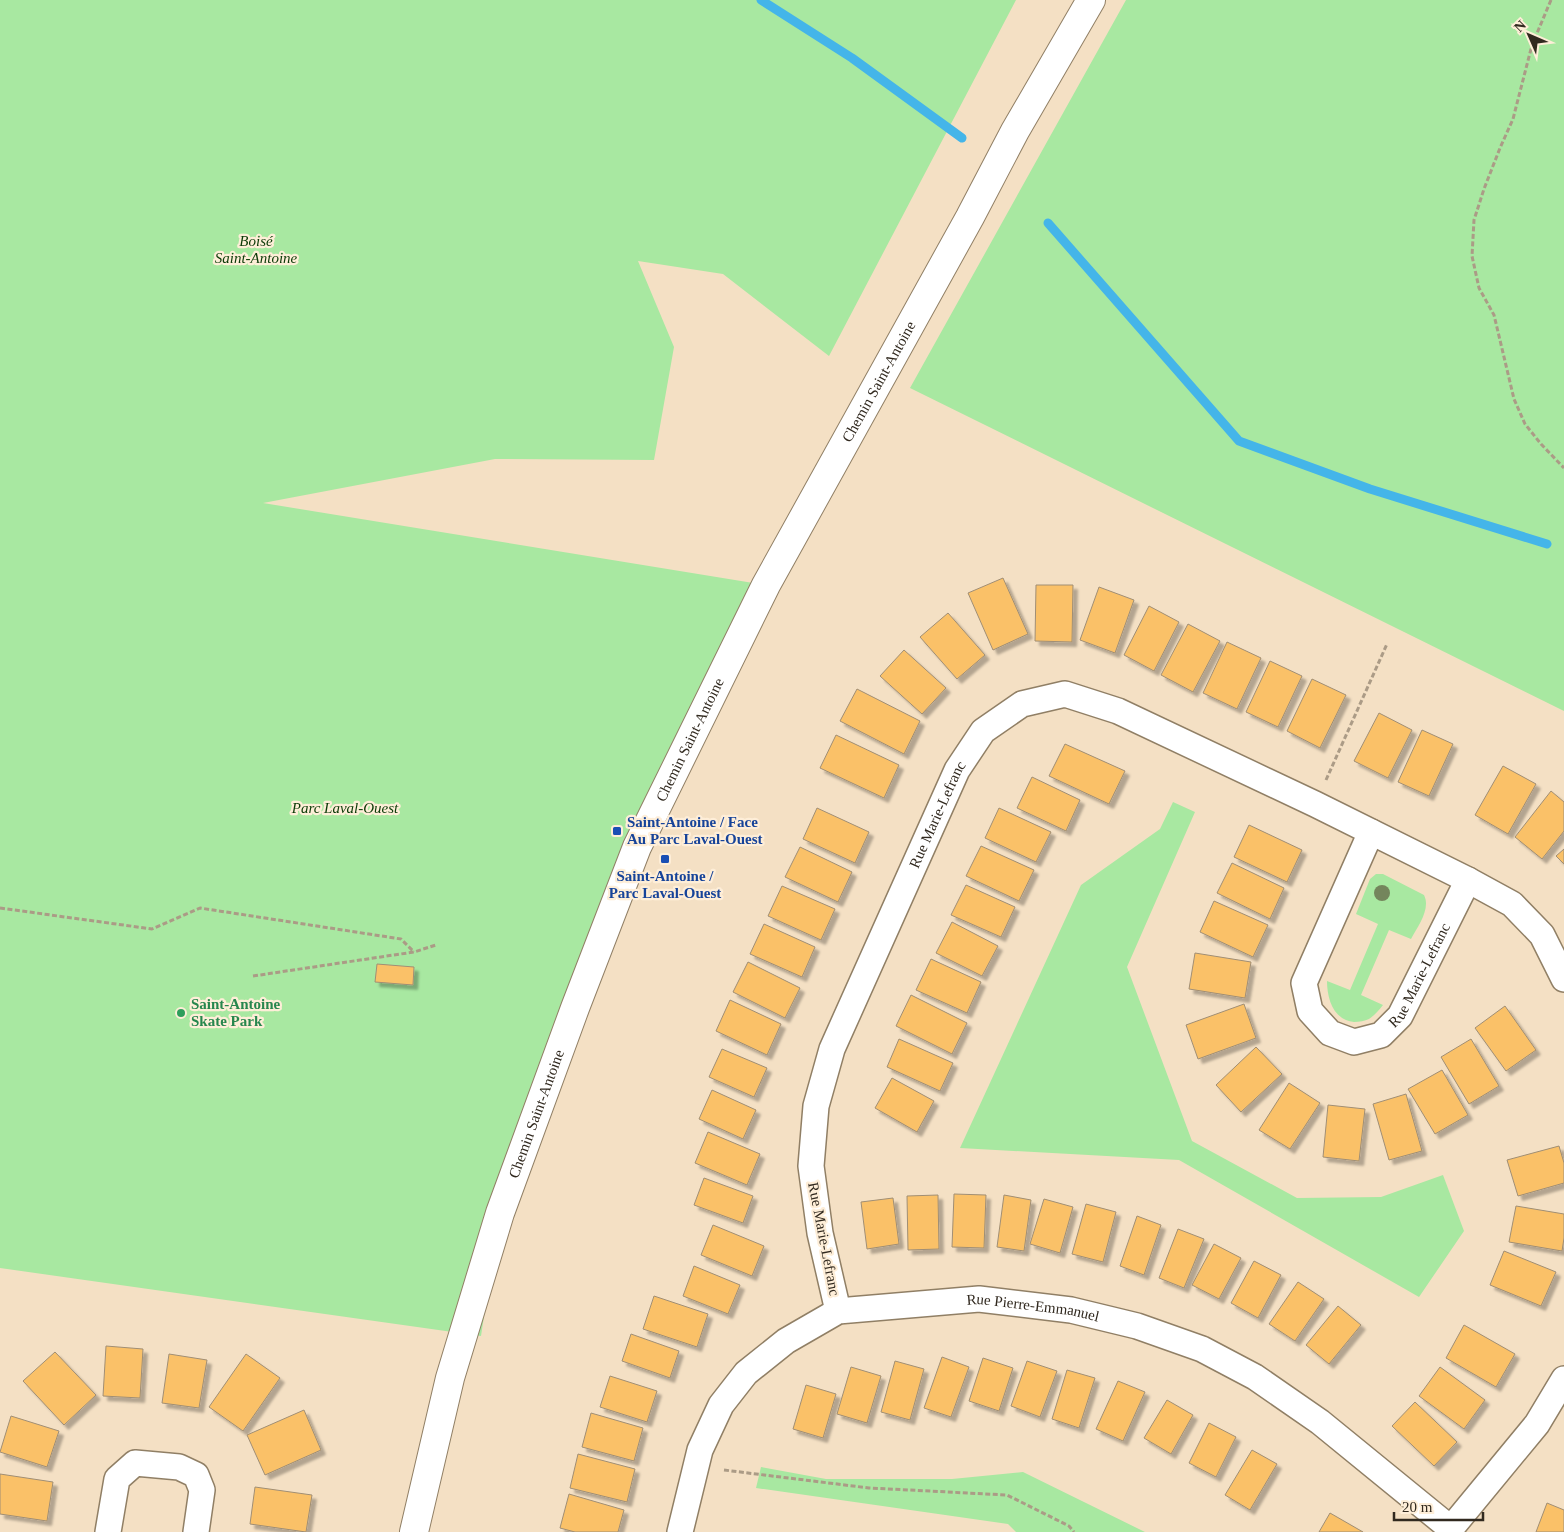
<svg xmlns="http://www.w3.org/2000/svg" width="1564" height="1532" font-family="'Times New Roman',serif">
	<defs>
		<filter id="shadow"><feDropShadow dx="4.5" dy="4.5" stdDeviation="1" flood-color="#0004"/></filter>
	</defs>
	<rect width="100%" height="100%" fill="#f4e0c4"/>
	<!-- green -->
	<path fill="#a8e8a1" d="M0 0H1016L829 356 723 274 638 261 674 347 654 460 495 459 263 503 766 585 637 847 500 1213 481 1336 0 1268Z
		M1126 0H1564V711L910 388Z
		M1173 802 1195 812 1127 967 1192 1141 1297 1198 1381 1197 1443 1175 1464 1231 1419 1297 1179 1160 960 1148 1081 885 1160 829Z
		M1376 874H1383L1424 895C1431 909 1418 926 1411 939L1389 930 1361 995 1383 1005C1379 1010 1375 1015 1369 1019 1365 1021 1359 1022 1354 1022 1333 1020 1327 998 1327 981L1350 990 1378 924 1356 914 1370 879Z
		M761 1467 826 1479H952L1023 1472 1145 1532H1016L1008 1524 756 1488Z"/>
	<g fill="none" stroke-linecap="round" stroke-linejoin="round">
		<!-- stream -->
		<path stroke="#44b5e9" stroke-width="9" d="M761 0 852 58 962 138
			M1048 223 1239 441 1370 489 1547 544"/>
	</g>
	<!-- building -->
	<path fill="#fac168" stroke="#a08e74" filter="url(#shadow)" d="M1003 578 1028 634 993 650 968 593Z
		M1036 585H1073L1072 642 1035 641Z
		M1099 587 1134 600 1115 653 1080 640Z
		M1149 606 1179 622 1154 671 1124 655Z
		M948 613 985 655 957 679 920 637Z
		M1188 624 1220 641 1193 692 1161 675Z
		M1227 642 1261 658 1237 709 1203 693Z
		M904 650 946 688 922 714 880 676Z
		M1270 661 1302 676 1278 727 1246 712Z
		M1312 679 1346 695 1320 748 1287 731Z
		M857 689 920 721 904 754 840 721Z
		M1379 713 1412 730 1388 778 1354 761Z
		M1422 730 1453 744 1429 796 1398 782Z
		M836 735 899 765 884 798 820 768Z
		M1065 744 1125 771 1109 804 1049 776Z
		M1503 766 1536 784 1508 834 1475 815Z
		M1032 777 1080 800 1066 831 1017 808Z
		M1551 791 1564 802V831L1542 859 1515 837Z
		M817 808 869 832 855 863 803 839Z
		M999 808 1051 832 1036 862 985 838Z
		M1249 825 1302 850 1287 882 1234 857Z
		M981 846 1034 870 1019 901 966 876Z
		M800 847 852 872 838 902 785 877Z
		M1564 849V864L1556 856Z
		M1232 863 1284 888 1270 919 1217 893Z
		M966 885 1015 907 1001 937 951 915Z
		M782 886 835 909 821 940 768 916Z
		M1214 901 1268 925 1253 957 1200 932Z
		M952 922 998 946 982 976 936 953Z
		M764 924 815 947 802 977 750 954Z
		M1195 953 1251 962 1245 998 1189 989Z
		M931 959 981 982 967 1013 916 990Z
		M748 962 800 988 785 1018 733 992Z
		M377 964 414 967 413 985 375 982Z
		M911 995 967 1023 952 1054 896 1026Z
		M730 1000 781 1024 767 1055 716 1031Z
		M1244 1004 1256 1038 1198 1059 1186 1025Z
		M1505 1006 1536 1050 1506 1071 1475 1028Z
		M899 1039 953 1063 940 1091 887 1067Z
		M1471 1039 1499 1086 1469 1104 1441 1057Z
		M1256 1047 1282 1074 1241 1112 1216 1085Z
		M722 1049 767 1068 754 1097 709 1077Z
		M1442 1070 1468 1115 1435 1134 1408 1089Z
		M892 1078 934 1101 917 1132 875 1108Z
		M1289 1083 1320 1103 1290 1149 1259 1130Z
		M712 1090 756 1110 743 1139 699 1119Z
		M1406 1094 1422 1151 1389 1160 1373 1104Z
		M1328 1105 1365 1109 1359 1161 1323 1157Z
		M708 1132 760 1154 747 1185 695 1163Z
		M1559 1146 1564 1163V1183L1518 1196 1507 1160Z
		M704 1178 753 1196 743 1223 694 1205Z
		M954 1194 986 1195 984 1248 952 1247Z
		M938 1195 939 1249 908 1250 907 1196Z
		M1004 1195 1031 1200 1024 1251 997 1247Z
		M893 1198 899 1244 867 1249 861 1202Z
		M1044 1199 1073 1207 1060 1253 1030 1244Z
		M1086 1204 1116 1212 1103 1262 1072 1254Z
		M1516 1206 1564 1214V1238L1562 1251 1509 1242Z
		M1137 1216 1161 1225 1144 1275 1120 1266Z
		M713 1225 764 1246 752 1276 701 1255Z
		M1178 1229 1204 1239 1184 1288 1159 1278Z
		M1214 1244 1241 1258 1219 1299 1192 1285Z
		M1504 1251 1556 1272 1541 1306 1490 1285Z
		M1254 1261 1281 1275 1258 1318 1231 1303Z
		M694 1266 740 1285 728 1314 683 1296Z
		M1298 1282 1324 1299 1295 1341 1269 1324Z
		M654 1296 708 1314 697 1347 643 1329Z
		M1338 1306 1361 1325 1329 1364 1306 1345Z
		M1464 1325 1515 1354 1496 1387 1446 1358Z
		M631 1334 679 1351 670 1378 622 1361Z
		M106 1346 143 1349 140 1398 103 1396Z
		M55 1352 96 1395 64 1425 23 1381Z
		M169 1354 207 1360 199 1408 162 1403Z
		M246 1354 280 1378 243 1431 209 1407Z
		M942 1357 969 1367 951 1417 924 1408Z
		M983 1358 1013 1368 999 1411 969 1401Z
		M895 1361 924 1369 910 1420 881 1412Z
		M1027 1361 1057 1371 1040 1417 1011 1406Z
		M851 1367 881 1376 867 1423 837 1414Z
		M1440 1367 1485 1400 1464 1429 1419 1396Z
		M1067 1370 1095 1378 1079 1428 1052 1419Z
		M610 1376 657 1391 647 1422 600 1407Z
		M1118 1381 1145 1392 1123 1441 1096 1429Z
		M806 1385 836 1394 823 1438 793 1429Z
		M1167 1400 1193 1415 1171 1454 1144 1438Z
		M1415 1402 1457 1442 1434 1466 1392 1426Z
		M304 1410 321 1450 265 1475 247 1435Z
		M591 1413 643 1428 634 1461 582 1447Z
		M11 1416 59 1431 47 1467 0 1452Z
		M1209 1423 1236 1437 1216 1477 1189 1463Z
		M1252 1450 1277 1464 1250 1510 1225 1495Z
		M578 1454 635 1469 627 1502 570 1488Z
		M0 1474 53 1482 47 1521 0 1514Z
		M255 1487 312 1495 306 1532 250 1524Z
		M569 1494 624 1510 618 1532H575L560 1528Z
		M1547 1503 1564 1510V1532H1536Z
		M1330 1513 1363 1532H1319Z"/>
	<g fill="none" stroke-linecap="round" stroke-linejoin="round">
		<defs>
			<g id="street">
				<path id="s1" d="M1371 832 1304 983 1310 1011 1330 1033 1354 1042 1381 1035 1400 1016 1468 880"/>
				<path id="s2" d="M838 1311 820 1233 811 1166 816 1106 832 1049 957 770 983 731 1022 704 1065 694 1118 711 1315 804 1468 880 1512 904 1542 935 1564 979"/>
				<path d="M108 1532 117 1479 135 1463 179 1467 196 1475 202 1490 196 1532"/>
				<path id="s3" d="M680 1532 700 1450 721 1405 746 1373 786 1341 838 1311 979 1299 1071 1310 1137 1326 1202 1349 1255 1377 1320 1422 1450 1528"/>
				<path d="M1448 1532 1537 1424 1564 1379"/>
			</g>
			<g id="secondary">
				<path id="s4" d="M414 1532 450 1378 500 1213 575 1008 637 847 766 585 970 217 1015 131 1091 0"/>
			</g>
		</defs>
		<!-- street casing -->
		<use href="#street" stroke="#907f65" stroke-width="28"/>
		<!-- secondary casing -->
		<use href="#secondary" stroke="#907f65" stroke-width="30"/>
		<!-- path -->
		<path stroke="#ab9b86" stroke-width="3" stroke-dasharray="5 2.5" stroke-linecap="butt" d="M1551 0 1532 45 1513 119 1500 148 1484 189 1474 220 1472 256 1479 288 1494 315 1514 399 1525 424 1541 444 1564 468
			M1326 780 1387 644
			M0 908 152 929 200 908 401 939 414 952
			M253 976 414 952 436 945
			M724 1470 869 1488 1007 1495 1069 1526 1074 1532"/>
		<!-- street -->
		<use href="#street" stroke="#fff" stroke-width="25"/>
		<!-- secondary -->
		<use href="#secondary" stroke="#fff" stroke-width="28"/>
	</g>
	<!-- trees -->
	<circle fill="#74855c" cx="1382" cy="893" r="8"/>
	<!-- markers -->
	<g fill="#1a4fb4" stroke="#feeed8" stroke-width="2">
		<rect x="612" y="826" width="10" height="10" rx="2.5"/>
		<rect x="660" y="854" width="10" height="10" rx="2.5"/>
	</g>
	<circle fill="#2e9e5b" stroke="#feeed8" stroke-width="2" cx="181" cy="1013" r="5"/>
	<g text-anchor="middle" stroke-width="4.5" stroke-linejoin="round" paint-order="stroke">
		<!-- park labels -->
		<g font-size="15" font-style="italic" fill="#0b3a07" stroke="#feeed8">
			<text x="256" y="246">Boisé<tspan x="256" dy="17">Saint-Antoine</tspan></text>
			<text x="345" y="813">Parc Laval-Ouest</text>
		</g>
		<!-- street labels -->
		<g font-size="15" fill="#31291f" stroke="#feeed8">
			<text dy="5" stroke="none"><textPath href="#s4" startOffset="1246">Chemin Saint-Antoine</textPath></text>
			<text dy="5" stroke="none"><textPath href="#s4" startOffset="841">Chemin Saint-Antoine</textPath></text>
			<text dy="5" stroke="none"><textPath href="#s2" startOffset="524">Rue Marie-Lefranc</textPath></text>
			<text dy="5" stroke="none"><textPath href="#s1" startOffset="349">Rue Marie-Lefranc</textPath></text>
			<text dy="5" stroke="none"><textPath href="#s4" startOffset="436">Chemin Saint-Antoine</textPath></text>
			<text transform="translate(824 1239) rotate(79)" y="5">Rue Marie-Lefranc</text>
			<text dy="5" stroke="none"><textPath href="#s3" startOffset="482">Rue Pierre-Emmanuel</textPath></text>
		</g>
		<!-- transit labels -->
		<g font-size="15" font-weight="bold" fill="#164399" stroke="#feeed8" text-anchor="start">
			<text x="627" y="827">Saint-Antoine / Face<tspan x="627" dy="17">Au Parc Laval-Ouest</tspan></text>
			<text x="665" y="881" text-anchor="middle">Saint-Antoine /<tspan x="665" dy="17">Parc Laval-Ouest</tspan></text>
		</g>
		<!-- leisure labels -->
		<g font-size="15" font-weight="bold" fill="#27864d" stroke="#feeed8" text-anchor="start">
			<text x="191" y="1009">Saint-Antoine<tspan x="191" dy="17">Skate Park</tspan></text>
		</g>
	</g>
	<!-- north arrow -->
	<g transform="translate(1529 35) rotate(315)" stroke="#feeed8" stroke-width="4" paint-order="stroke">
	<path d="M0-4L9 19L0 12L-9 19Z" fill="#31291f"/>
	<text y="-8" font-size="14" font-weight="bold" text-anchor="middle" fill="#31291f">N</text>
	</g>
	<!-- scale -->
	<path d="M1394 1512v8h89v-8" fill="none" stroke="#31291f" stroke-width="2.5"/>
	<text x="1402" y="1512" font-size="15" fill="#31291f" stroke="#feeed8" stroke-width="4" paint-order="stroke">20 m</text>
</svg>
